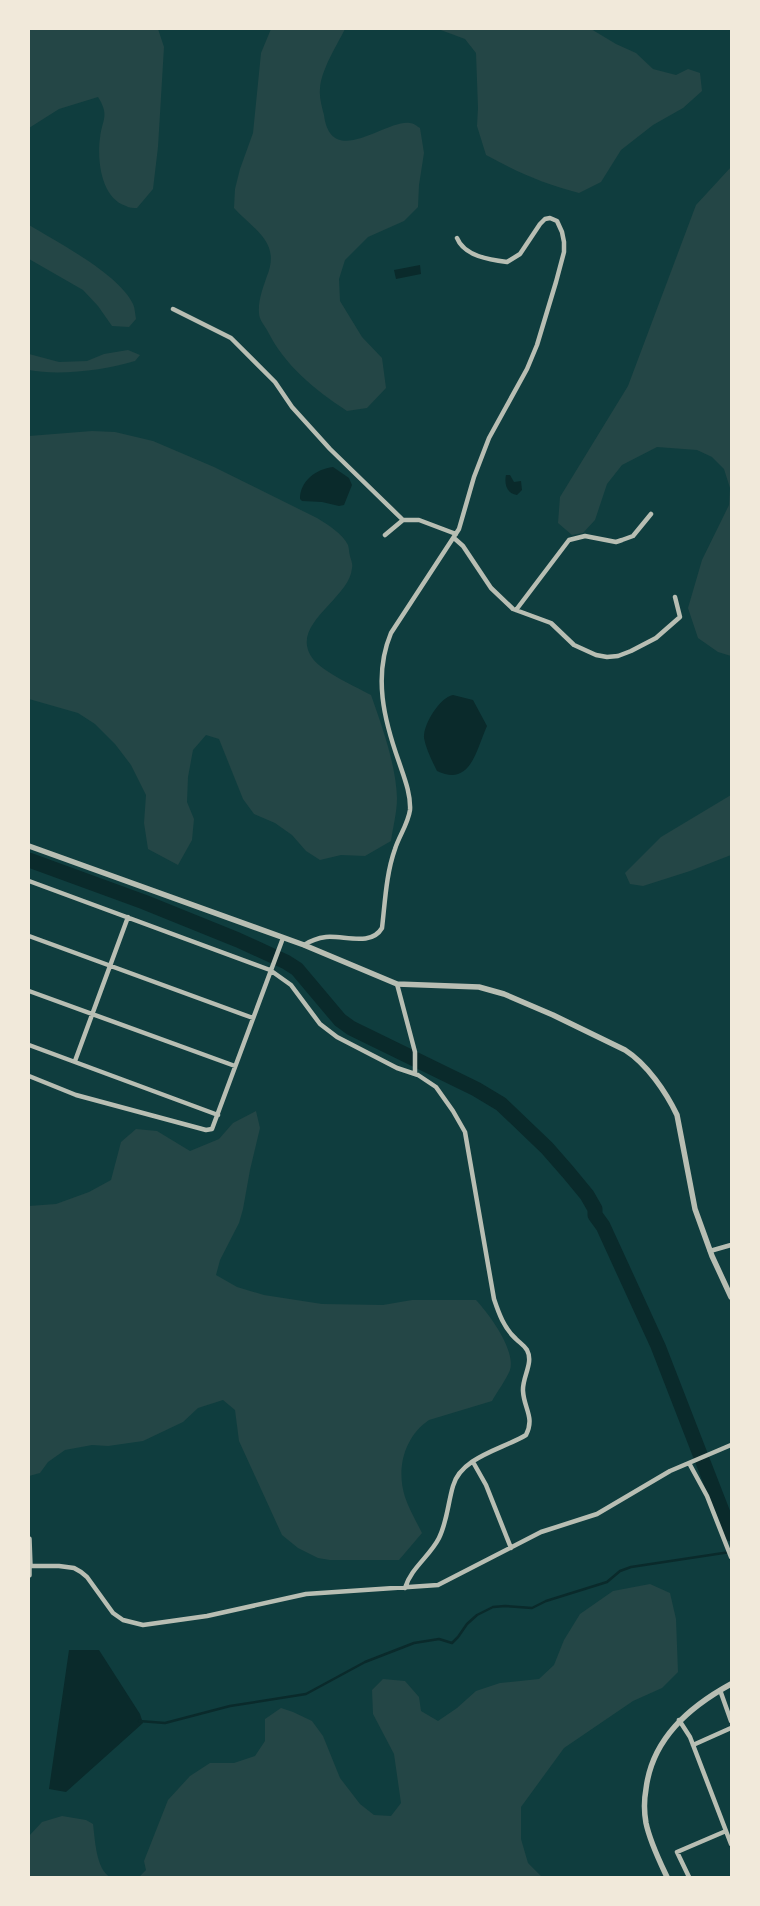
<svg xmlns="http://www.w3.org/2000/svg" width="760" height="1906" font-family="'Roboto Condensed',sans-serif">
	<rect width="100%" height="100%" fill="#0f3d3e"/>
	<!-- green -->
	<path fill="#244646" d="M29 29H158L164 47 158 147 153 189 137 208C134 208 129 208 126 206 101 198 97 160 100 138 102 119 110 116 98 97L59 109 29 128Z
		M271 29H345C337 45 321 70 320 89 319 97 322 107 324 115 331 170 386 119 410 123 413 123 417 126 420 128L424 153 419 185 418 207 404 221 368 237 345 260 339 279 340 301 362 337 382 358 386 388 367 408 347 411C314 389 285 366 267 330 264 325 259 319 259 313 258 300 263 288 267 276 281 242 254 230 234 208L235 189 240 169 253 133 261 53Z
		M438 29H591L616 44 636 53 653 69 676 75 688 69 700 73 702 91 683 108 653 125 621 150 601 182 579 193C544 184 519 173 486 155L477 126 478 108 476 53 465 39Z
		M731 167V656L718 652 698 638 688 608 702 560 729 505 730 488 724 469 712 457 697 450 657 447 622 465 607 484 595 520 583 533 572 535 558 523 560 497 628 386 696 205Z
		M29 225C57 242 119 274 133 304 135 308 135 314 136 319L129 327 112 326 98 306 83 290 29 259Z
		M128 350 140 355 135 361C106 370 59 376 29 370V354L59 362 87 361 104 354Z
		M92 431 115 432 153 441 214 467 317 518C327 524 343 534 348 545 349 548 349 553 350 556 351 560 353 564 352 568 350 599 287 625 313 659 323 672 356 687 371 695 382 726 396 765 397 798 397 812 393 827 391 841L365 856 341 855 320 860 306 851 292 835 275 823 254 814 243 799 219 739 206 735 193 750 188 777 187 802 194 819 192 840 178 865 148 849 144 823 146 795 131 765 115 744 95 724 78 713 29 699V436Z
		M731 795V855L690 871 643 886 630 884 625 873 661 837Z
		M256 1111 260 1128 250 1170 243 1209 239 1223 220 1260 216 1275 237 1287 264 1295 322 1304 383 1305 412 1300H476C489 1314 516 1350 510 1370 506 1380 497 1392 492 1401L429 1420C404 1437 396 1469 405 1497 409 1509 416 1521 422 1533L399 1560H330L318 1558 298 1548 282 1535 239 1441 235 1410 223 1400 198 1408 183 1422 143 1441 108 1446 92 1445 65 1450 48 1462 40 1473 29 1476V1206L56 1204 89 1192 111 1180 121 1142 136 1129 157 1131 190 1151 219 1139 233 1123Z
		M650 1584 670 1593 676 1619 678 1672 662 1688 633 1701 564 1748 521 1807V1839L528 1863 542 1877H139L146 1870 144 1861 168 1800 190 1776 210 1763H234L255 1756 265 1741V1719L281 1708 293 1712 312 1721 323 1736 340 1778 360 1804 374 1815 391 1816 401 1803 394 1754 373 1714 372 1690 383 1679 405 1681 419 1697 421 1711 438 1721 457 1708 476 1691 500 1683 539 1679 554 1665 564 1640 580 1614 613 1591Z
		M62 1816 86 1820 93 1824C95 1839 96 1869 110 1877H29V1836L42 1822Z"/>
	<!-- water -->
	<path fill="#0a2a2b" d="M420 265 421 274 396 279 394 270Z
		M333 467 349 478 352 485 344 505 339 506 322 502 302 501 300 499C300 481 316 469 333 467Z
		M506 475H510L514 482 521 481 522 490 517 495C507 494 504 484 506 475Z
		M453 695 473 700 487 726C476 750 471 787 437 771 432 761 426 749 424 738 423 725 439 698 453 695Z
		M69 1650H99L140 1714 143 1723 66 1792 49 1789Z"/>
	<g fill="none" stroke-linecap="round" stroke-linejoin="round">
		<!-- stream -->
		<path stroke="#0a2a2b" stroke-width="2.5" d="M139 1721 165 1723 230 1706 306 1694 365 1662 414 1643 439 1639 452 1643 458 1637 467 1624 477 1615 493 1607 505 1606 532 1608 546 1601 607 1582 620 1571 631 1567 730 1552"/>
		<!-- river -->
		<path stroke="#0a2a2b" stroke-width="15" d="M29 860 144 902 238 940 286 962 297 969 340 1020 351 1028 476 1089 501 1104 547 1148 568 1172 587 1195 595 1209V1215L603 1226 658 1346 731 1534"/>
		<!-- minor -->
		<path stroke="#b8beb3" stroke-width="4.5" d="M173 309 231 338 275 382 292 407 330 449 403 520
			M385 535 403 520H419L456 534
			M454 538 463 546 491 588 513 609 551 623 574 645 596 655 607 657 618 656 631 651 656 638 680 617 675 597
			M516 610 569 540 585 536 616 542 622 540 633 536 651 514
			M29 881 270 970 291 985 320 1024 337 1037 397 1068 418 1075 436 1087 453 1111 465 1132 494 1299C499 1314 504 1328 516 1339 520 1343 524 1345 527 1350 534 1363 522 1377 523 1391 524 1409 535 1417 526 1435 503 1449 461 1457 453 1486 448 1503 447 1522 439 1538 430 1556 411 1568 405 1588
			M29 936 253 1018
			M304 945C310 941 318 938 326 937 343 935 371 947 382 928 385 903 386 874 395 849 399 836 408 824 410 810 411 794 404 777 399 762 384 720 373 676 391 633L459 529 474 477 489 438 527 369 537 345 556 282 564 252V242L562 232 557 221 550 218 545 219 540 224 520 254 507 262C490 260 464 256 457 238
			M397 984 415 1052V1074
			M29 991 235 1066
			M29 1045 218 1115
			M75 1061 128 917
			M29 1076 76 1095 206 1130 212 1129 283 938
			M710 1251 731 1245
			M473 1462 486 1485 511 1548
			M689 1463 707 1496 731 1557
			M30 1566H59L74 1568 81 1572 87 1577 113 1613 123 1620 143 1625 207 1616 306 1594 438 1585 541 1532 597 1514 670 1471 731 1445
			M720 1690 731 1721
			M679 1720 690 1737 731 1844
			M693 1745 731 1728
			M689 1877 677 1852 726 1831"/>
		<!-- tertiary -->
		<path stroke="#b8beb3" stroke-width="5.5" d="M29 846 304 945 397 984 479 987 504 994 553 1015 625 1050C647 1064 666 1092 677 1115L695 1209 712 1256 731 1297
			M29 1539 30 1566
			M29 1566V1575
			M667 1877C659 1860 650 1842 646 1823 644 1812 644 1800 646 1789 652 1739 689 1707 731 1684"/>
	</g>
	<!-- border -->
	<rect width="760" height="1906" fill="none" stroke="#f1e9da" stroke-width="60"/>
</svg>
